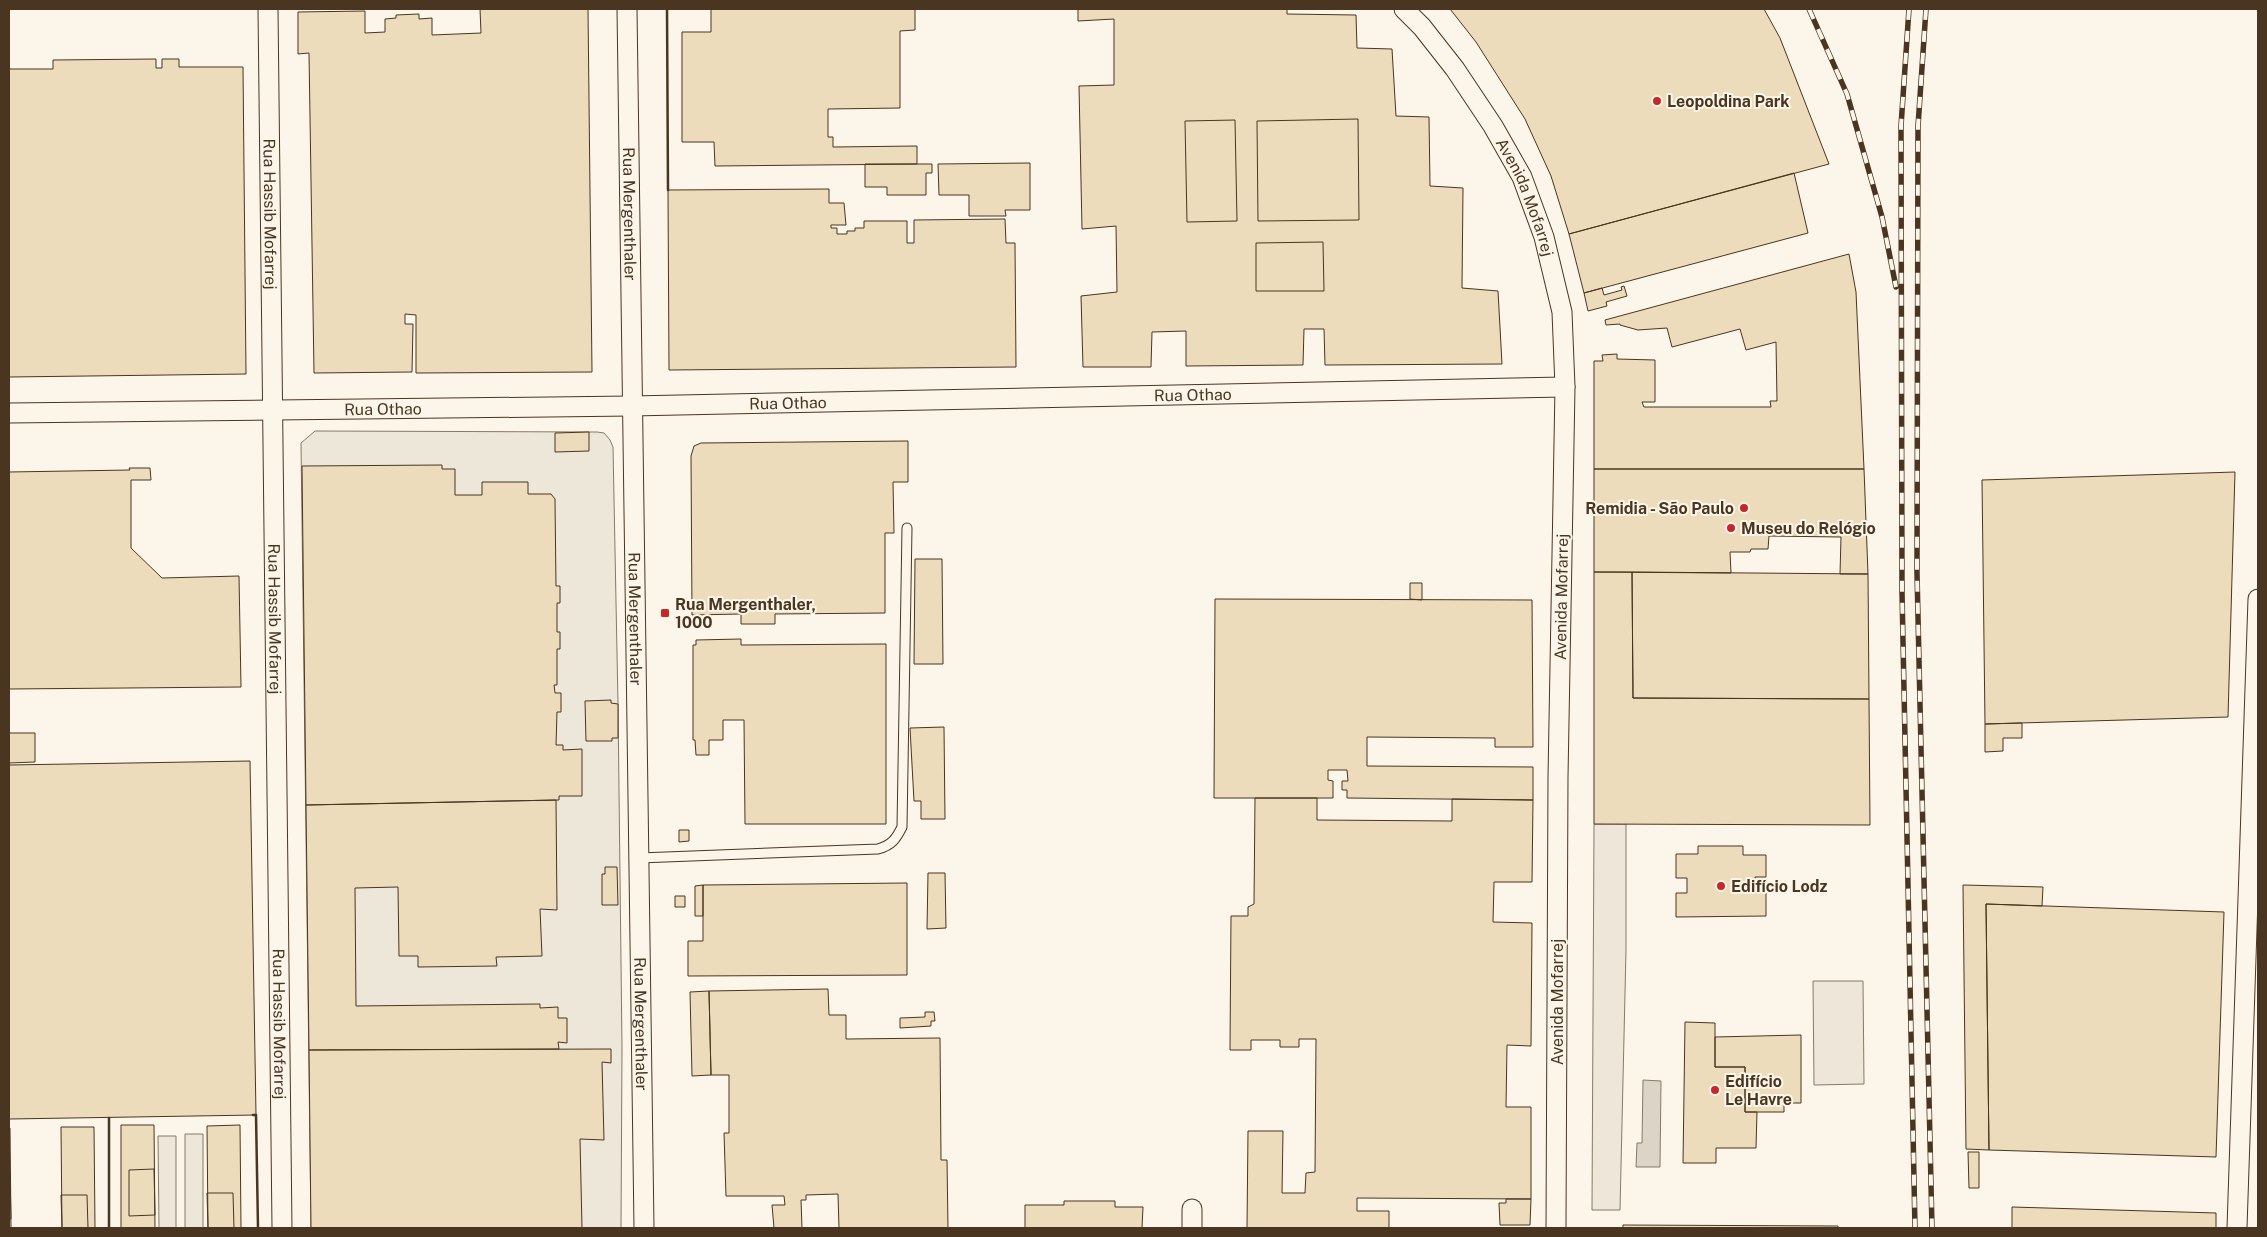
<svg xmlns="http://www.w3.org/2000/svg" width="2267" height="1237" font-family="'Public Sans',sans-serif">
	<rect width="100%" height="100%" fill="#fbf6e9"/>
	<!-- green -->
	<path fill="#ede6d9" stroke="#887966" d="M1594 824H1626V950L1620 1210H1592Z
		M1813 981H1863L1864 1084 1814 1085Z"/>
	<!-- parking -->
	<path fill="#ede7d9" stroke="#887966" d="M315 431 597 432 604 433 610 440 613 447 618 704 622 1048 621 1228H311L301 443Z
		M185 1134H203V1228H185Z
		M158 1136H176V1228H159Z"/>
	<!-- water -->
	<path fill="#dcd4c6" stroke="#887966" d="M1643 1080 1661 1081 1660 1167H1636L1637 1143H1642Z"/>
	<!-- building -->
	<path fill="#ecdcbc" stroke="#4a3520" d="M480 9H588L592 372 416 373V315L405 314V324H413L412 372 314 373 309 53 298 54V12L365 11V33L385 32V19L396 18V15L419 14V19L432 18V35L481 33Z
		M711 9H915V30L900 31V108L828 109V137H833V147L917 146V164L715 166 714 142H682V32H711Z
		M1078 9H1287V14L1356 15 1357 48 1392 49 1396 116 1429 117 1430 186 1463 188 1462 288 1498 291 1502 364 1325 365 1324 329H1304L1303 365 1186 366V331L1152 332 1151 367H1083L1081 296 1117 292 1116 226 1082 229 1079 86 1114 85V19L1078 21Z
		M1450 9H1764L1780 38 1829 164 1569 234 1551 176 1525 119 1476 42Z
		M156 59V68H162V59H179V67H243L246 374 9 377V69H53V60Z
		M1358 119 1359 220 1258 221 1257 121Z
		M1235 120 1237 221 1187 222 1185 121Z
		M1030 163V210H1005L1006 216H969V195H939L938 164Z
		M865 164H932V173H926V195H887V187H865Z
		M1794 173 1808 233 1584 293 1569 234Z
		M829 189V203H844L846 225H831V228H837V234H847V231H855V228H864V221H907V243H914V220L1005 219 1006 243H1015L1016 367 669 370 668 190Z
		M1323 242 1324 291H1256V243Z
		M1849 254 1856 292 1864 469H1594V361H1603L1602 355 1617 354V359L1655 360V402H1642L1644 407H1771L1770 401H1777L1776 342 1746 350 1740 329 1672 347 1667 328 1638 330 1620 325V324L1606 325 1605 320Z
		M1624 286 1627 296 1606 302 1607 306 1588 311 1584 293 1602 288 1604 295 1622 290 1621 287Z
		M589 432V451L555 452V433Z
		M908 441V482H893L894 533H885V613L775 614V624H741V614L692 615 691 456 694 446 701 443Z
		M442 465V469H455V495H482V482H528V494H551L555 499 556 586H560V603H557V632H560V649H557V685H554L555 693H561V712H557L556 745H563V750L582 749V796H559V800L306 805 302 466Z
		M129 468H150L151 480H131V548L162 578 239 576 241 687 9 689V472L130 470Z
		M1594 469H1864L1868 574H1840L1841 537 1769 536 1768 549H1751L1750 552H1730L1731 573 1594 572Z
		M2235 472 2228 717 1985 724 1982 480Z
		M915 559H942L943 664H914Z
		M1594 572H1632L1633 698 1869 699 1870 825 1594 824Z
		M1632 572 1868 574 1869 699 1633 698Z
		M1410 583H1422V600L1410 599Z
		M1215 599 1532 600 1533 747H1495V738L1367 737V766L1533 767V800L1347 798V790H1342V781H1348L1347 770H1328V780L1333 781V798H1214Z
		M741 639V645L886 644V824H745L744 720H723V740H709V755H696L695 740H693V645H696V640Z
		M611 700V703L618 704V738H612V741H586L585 701Z
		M2022 723V738H2003V751L1985 752V724Z
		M944 727 945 819H921V801H914L910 728Z
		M9 733H35V762L9 763Z
		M250 761 256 1115 9 1119V765Z
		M1255 798H1317V820L1452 821V799L1533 800 1532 882H1494L1493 922 1532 923 1531 1046 1507 1045 1506 1107H1531V1199L1357 1198V1211H1389V1228H1247L1248 1131H1283L1282 1193H1305L1306 1173 1315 1172 1316 1039H1299V1047H1280V1040H1251V1050H1230L1231 916H1248V907L1254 904Z
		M556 800 557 910 540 909 542 956 496 957 497 966 418 967V956H399L398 887 355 888 356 1006 540 1004V1008L558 1007V1018H567V1043L558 1042 559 1049 309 1050 306 805Z
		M679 830H689V841L679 842Z
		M1698 846H1743V855H1766V877H1755V893H1766V916L1676 917V893H1687V878H1676V854H1698Z
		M605 867H617L618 905H602V874H605Z
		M928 873H945L946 928 927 929Z
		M907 883V975L688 976V941H703V885Z
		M703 885V916H695V886Z
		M1963 885 2043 887 2042 906 1986 904 1989 1150 1966 1149Z
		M675 896H685V907H675Z
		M1986 904 2224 912 2216 1157 1989 1150Z
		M828 989 829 1015H846V1039L940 1038 941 1160H947L948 1228H839L838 1194 806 1195V1200H801L802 1228H774L772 1205H785L784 1196H726L724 1133H729V1075H711L709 991Z
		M709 991 711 1075 692 1076 690 992Z
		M925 1012H934L935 1021H931V1026L900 1028V1018L925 1017Z
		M1685 1022 1715 1023V1067H1745V1112H1757L1756 1148H1716V1163H1683Z
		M1801 1035V1103H1784V1112H1745V1067H1715V1037Z
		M611 1049V1063L602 1062 604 1140 580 1139 582 1228H311L309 1050Z
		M121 1125H154L155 1228H121Z
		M240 1125 241 1228H208L207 1126Z
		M61 1127H94L95 1228H62Z
		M10 1128 11 1228H9V1129Z
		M1968 1152H1979V1188H1969Z
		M154 1169 155 1215 129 1216V1170Z
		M9 1173H10L11 1219H9Z
		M207 1193H233L234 1228H208Z
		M61 1195H87L88 1228H62Z
		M1506 1199H1531L1530 1225H1500L1499 1203H1506Z
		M1064 1201H1115V1207H1143L1142 1228H1025V1205H1064Z
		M2012 1207 2216 1213V1228H2012Z
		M1623 1225 1838 1226V1228H1623Z"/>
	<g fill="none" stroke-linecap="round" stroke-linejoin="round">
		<defs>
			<path id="service" d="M639 858 878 849C892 845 896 839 902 827L907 528"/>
			<g id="minor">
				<path id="s1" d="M268 9 282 1228"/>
				<path id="s2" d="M627 9 644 1228"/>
				<path id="s3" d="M1404 9 1422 27 1455 69 1493 126 1522 177 1544 237 1562 312 1565 387 1558 777 1556 1228"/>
				<path id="s4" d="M9 413 631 406 1565 387"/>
				<path d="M1192 1209V1228"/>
				<path d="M2237 1228 2258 599"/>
			</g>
		</defs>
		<!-- service casing -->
		<use href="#service" stroke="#4a3520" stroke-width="11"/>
		<!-- minor casing -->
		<use href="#minor" stroke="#4a3520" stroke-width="21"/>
		<!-- service -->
		<use href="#service" stroke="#fbf6e9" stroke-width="9"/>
		<!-- minor -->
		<use href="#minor" stroke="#fbf6e9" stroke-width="19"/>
		<defs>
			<path id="rail" d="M1809 9 1847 94 1882 217 1896 287
				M1909 9 1901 126 1902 592 1915 1228
				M1926 9 1918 126 1917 573 1932 1228"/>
		</defs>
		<!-- rail casing -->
		<use href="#rail" stroke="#4a3520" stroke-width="5.5"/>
		<!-- rail -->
		<use href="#rail" stroke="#fbf6e9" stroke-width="4" stroke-dasharray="11" stroke-linecap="butt"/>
		<!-- wall -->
		<path stroke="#4a3520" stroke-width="2.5" d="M667 9 668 190
			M253 1115H256L258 1228
			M109 1118V1228"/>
	</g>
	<!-- markers -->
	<g fill="#c62828" stroke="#fbf6e9" stroke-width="2">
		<circle cx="1657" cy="101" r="5"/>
		<circle cx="1744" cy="508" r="5"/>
		<circle cx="1731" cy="528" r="5"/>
		<rect x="660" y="608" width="10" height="10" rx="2.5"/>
		<circle cx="1721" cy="886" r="5"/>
		<circle cx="1715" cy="1090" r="5"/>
	</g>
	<g text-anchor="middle" stroke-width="4" stroke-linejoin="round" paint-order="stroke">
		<!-- poi labels -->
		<g font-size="16" font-weight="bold" fill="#4a3520" stroke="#fbf6e9" text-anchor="start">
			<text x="1667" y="107">Leopoldina Park</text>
			<text x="1734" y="514" text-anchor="end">Remidia - São Paulo</text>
			<text x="1741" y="534">Museu do Relógio</text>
			<text x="675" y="610">Rua Mergenthaler,<tspan x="675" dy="18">1000</tspan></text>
			<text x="1731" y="892">Edifício Lodz</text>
			<text x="1725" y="1087">Edifício<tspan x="1725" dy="18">Le Havre</tspan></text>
		</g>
		<!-- street labels -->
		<g font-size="16" fill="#4a3520" stroke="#fbf6e9">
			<text dy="6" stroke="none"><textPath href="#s3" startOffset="226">Avenida Mofarrej</textPath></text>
			<text dy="6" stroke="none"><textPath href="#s1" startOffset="205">Rua Hassib Mofarrej</textPath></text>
			<text dy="6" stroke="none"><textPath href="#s2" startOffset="205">Rua Mergenthaler</textPath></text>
			<text dy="6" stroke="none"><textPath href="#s4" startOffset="1184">Rua Othao</textPath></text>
			<text dy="6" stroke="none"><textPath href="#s4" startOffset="779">Rua Othao</textPath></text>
			<text dy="6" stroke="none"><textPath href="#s4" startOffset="374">Rua Othao</textPath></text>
			<text transform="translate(1561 597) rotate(-89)" y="6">Avenida Mofarrej</text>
			<text dy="6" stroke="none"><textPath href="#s1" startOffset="610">Rua Hassib Mofarrej</textPath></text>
			<text dy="6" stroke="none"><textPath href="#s2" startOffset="610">Rua Mergenthaler</textPath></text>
			<text transform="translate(1557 1002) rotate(-90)" y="6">Avenida Mofarrej</text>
			<text dy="6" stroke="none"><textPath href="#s1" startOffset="1015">Rua Hassib Mofarrej</textPath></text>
			<text dy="6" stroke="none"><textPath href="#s2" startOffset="1015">Rua Mergenthaler</textPath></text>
		</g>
	</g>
	<!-- border -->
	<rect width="2267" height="1237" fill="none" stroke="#4a3520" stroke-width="20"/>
</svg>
